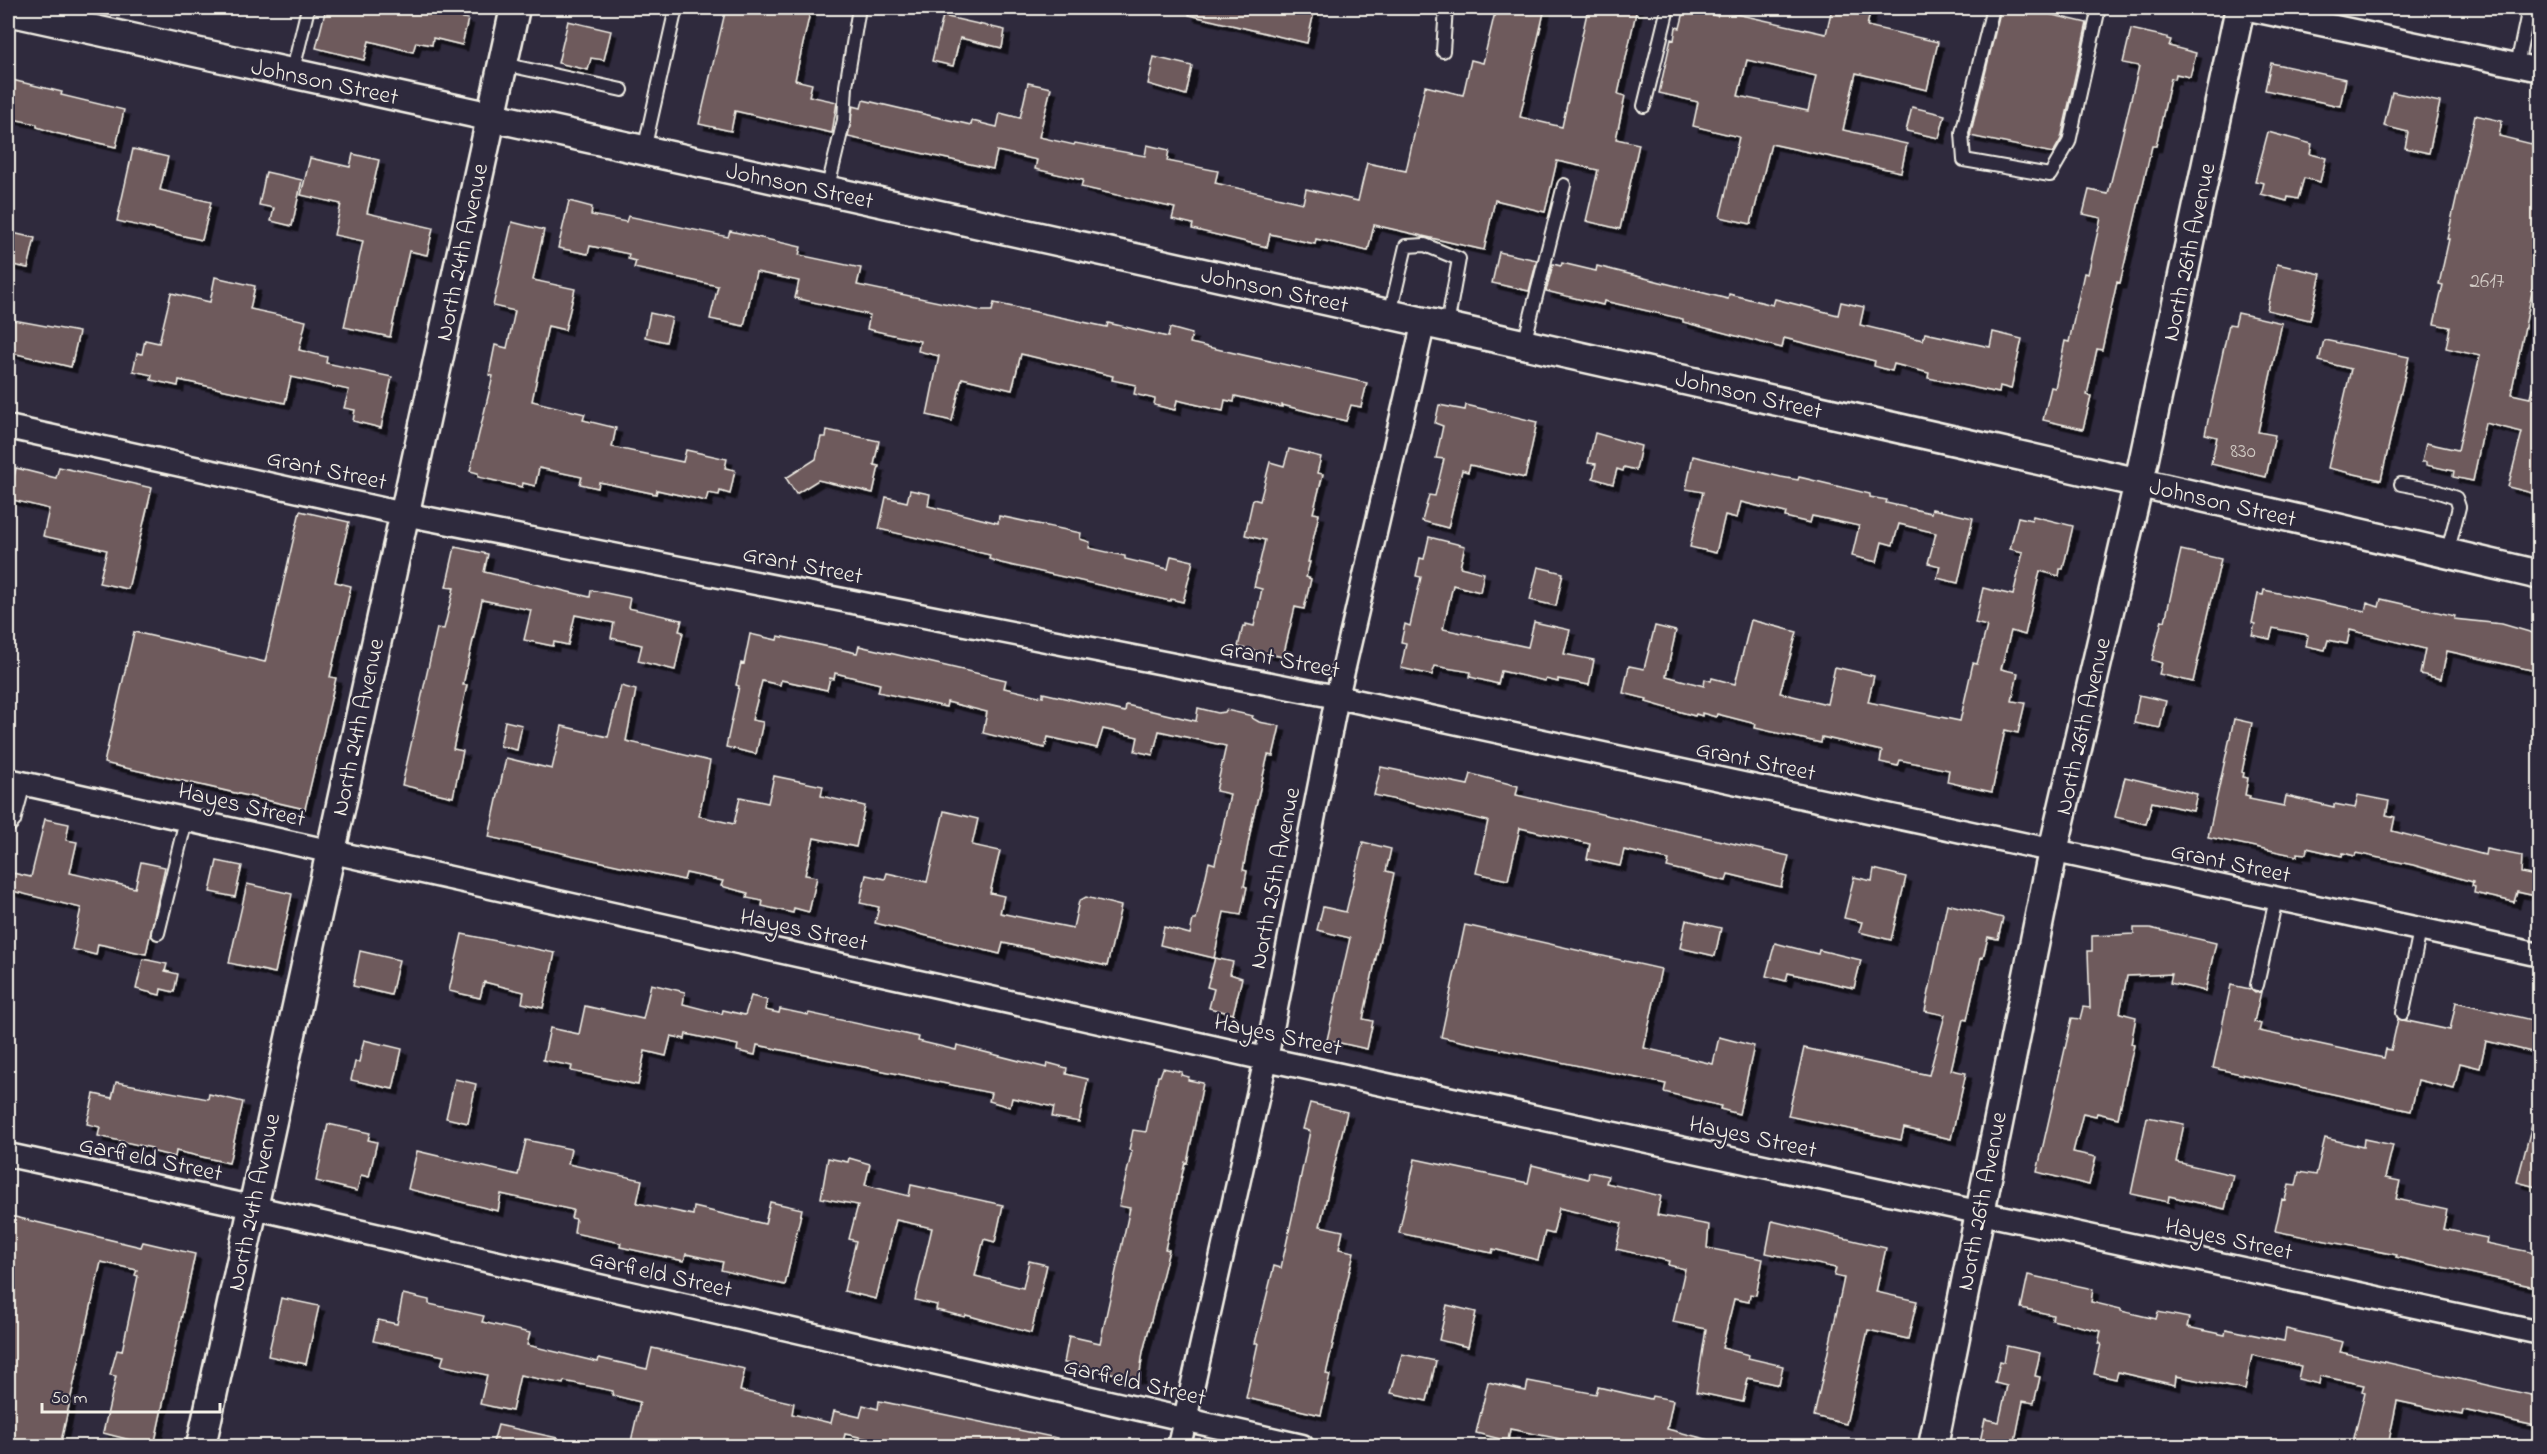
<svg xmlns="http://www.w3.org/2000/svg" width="2547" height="1454" font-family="'Indie Flower',sans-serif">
	<defs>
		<filter id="shadow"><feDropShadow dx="5.5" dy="5.5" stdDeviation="0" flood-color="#0009"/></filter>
	</defs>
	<rect width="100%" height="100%" fill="#2f2a3d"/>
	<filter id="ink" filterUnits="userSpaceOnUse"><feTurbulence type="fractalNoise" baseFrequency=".0167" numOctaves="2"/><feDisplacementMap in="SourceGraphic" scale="12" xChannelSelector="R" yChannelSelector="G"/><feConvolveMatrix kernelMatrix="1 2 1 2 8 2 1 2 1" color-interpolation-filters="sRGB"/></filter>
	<g filter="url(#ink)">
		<!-- building -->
		<path fill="#6e5a5c" stroke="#f4f1e8" stroke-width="1.5" fill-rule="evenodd" filter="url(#shadow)" d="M326 8H400L426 13 427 10 468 19 462 45 433 38 432 45 416 42 413 52 369 41 364 60 316 48Z
			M726 8H811L795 80 812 84 809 96 837 102 832 133 735 111 731 131 699 124Z
			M1190 8H1315L1307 43 1189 15Z
			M1496 8H1545L1520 117 1562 127 1588 8H1637L1618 94 1625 96 1616 139 1639 144 1620 229 1586 221 1598 170 1557 161 1545 212 1495 200 1484 250 1374 225 1368 251 1316 239 1315 244 1270 234 1267 247 1192 229 1193 224 1172 219 1175 208 1081 187 1083 180 1035 169 1037 160 997 151 993 169 848 137 853 106 861 108 863 100 971 125 972 121 997 127 1000 113 1020 118 1028 83 1051 88 1039 137 1074 145 1075 143 1145 156 1147 145 1169 150 1167 161 1218 171 1215 183 1303 203 1306 189 1358 201 1367 163 1406 171 1425 86 1463 95 1471 60 1483 63Z
			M1685 8 1717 16 1718 10 1826 34 1832 8H1871L1867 26 1938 42 1927 90 1856 73 1843 130 1907 144 1901 172 1771 144 1751 224 1720 217 1739 137 1693 126 1698 102 1659 93 1671 39 1674 40 1676 27 1680 28ZM1747 60 1816 76 1808 111 1738 96Z
			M2001 8H2023L2087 23 2061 139 2053 153 1970 136Z
			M943 16 1005 30 1002 48 960 38 953 66 932 61Z
			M568 21 611 31 604 60 591 58 588 70 558 63Z
			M2131 29 2167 37V39L2171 40 2169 46 2196 53 2190 77 2176 74 2175 79 2171 78 2156 146H2152L2120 283 2117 282 2102 350 2097 349 2087 395 2091 396 2083 429 2043 420 2051 387 2055 388 2065 341 2069 342 2084 273 2088 274 2101 218 2083 214 2089 190 2108 194 2139 66 2123 63Z
			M1154 57 1192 66 1186 95 1148 84Z
			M2271 63 2346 79 2340 106 2265 90Z
			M8 79 62 92 61 95 124 110 116 147 55 133 37 127V124L8 118Z
			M2392 92 2440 102 2429 153 2405 148 2408 132 2384 126Z
			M1912 107 1945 115 1939 138 1906 131Z
			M2475 115 2502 121 2499 136 2540 146V254L2511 394 2530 398 2532 388 2540 389V495L2508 487 2522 432 2485 423 2473 481 2453 477 2454 471 2426 465V462H2422L2426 443 2458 450 2480 356 2446 348 2450 327 2434 324 2443 285 2439 284 2449 239H2447Z
			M2268 132 2312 144 2310 154 2326 158 2320 182 2304 178 2298 199 2288 197 2287 201 2261 194 2264 183 2255 181Z
			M133 149 168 157 160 190 211 202 202 240 117 221Z
			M353 154 379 160 367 213 433 228 427 255 409 251 390 337 344 327 363 241 334 235 341 204 301 195 310 158 350 167Z
			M266 172 302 180 292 226 271 221 274 208 259 205Z
			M569 201 592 207 591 215 626 222 628 216 728 237 730 231 801 247 799 255 861 268 857 285 982 311H992L994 303 1107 327 1108 323 1168 337 1170 328 1192 334 1190 343 1367 383 1361 407 1351 405 1346 421 1282 405V407L1235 396 1234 402 1225 400 1223 411 1177 400 1175 410 1154 405 1155 399 1134 394 1136 385 1112 380 1113 376 1021 354 1012 390 962 378 952 421 927 415 939 356 918 351 920 341 867 329 870 315 795 298 799 281 756 272 744 326 710 319 718 286 634 268 636 261 628 259 629 254 590 246 588 254 558 248Z
			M512 222 544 230 533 280 575 289 565 330 548 326 532 401 585 414 583 420 616 428 612 447 683 462 686 450 727 459 725 468 735 470 730 494 720 491 719 495 708 493 706 501 657 490 656 494 599 482 598 488 580 484 582 477 539 468 535 486 523 483 522 487 478 477V473L470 471 493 376 489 375 495 345 507 348 515 311 493 306Z
			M8 232 35 238 28 268 8 264Z
			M1499 252 1537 260 1529 291 1492 283Z
			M1562 263 1596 271 1597 266 1728 299 1729 294 1773 305 1775 299 1838 315 1841 302 1864 307 1860 325 1923 340 1925 333 1990 347 1993 332 2022 339 2011 389 2000 386 1999 393 1928 378 1929 373 1894 364 1892 371 1874 366 1875 361 1784 338 1782 348 1683 322V319L1604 301 1603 305 1546 291 1553 264 1561 266Z
			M2277 264 2321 274 2310 320 2267 310Z
			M215 277 255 286 250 309 306 321 299 350 327 357 326 363 392 377 381 428 353 421 355 410 344 408 349 390 291 377 285 403 179 380 178 386 151 380 152 375 133 371 137 353 142 354 145 340 159 343 171 293 210 302Z
			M650 313 672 318 666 342 645 337Z
			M2238 313 2282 323 2258 432 2275 435 2266 477 2211 464 2217 437 2205 434 2229 324 2235 325Z
			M8 319 79 332 71 367 8 352Z
			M2324 340 2409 357 2381 480 2328 468 2351 369 2319 361Z
			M1439 405 1465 410 1466 405 1537 422 1525 478 1470 465 1468 472 1462 470 1448 528 1422 521 1429 495 1435 496 1444 459 1436 458 1443 426 1435 423Z
			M827 430 879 441 874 465 879 466 873 493 818 480 796 494 786 478 816 459 821 437H826Z
			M1595 433 1641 446 1636 470 1624 467 1623 471 1617 469 1613 484 1593 478 1596 464 1588 463Z
			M1289 449 1321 457 1317 473 1323 474 1313 513 1319 514 1308 562H1310L1306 577 1311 579 1304 609 1295 607 1283 657 1238 647 1243 626 1246 627V624L1254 626 1262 589 1254 587 1265 540 1245 535 1253 499 1260 501 1270 462 1284 466Z
			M1693 456 1781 477 1798 480 1799 477 1870 494V497L1887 500 1886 503 1931 513 1932 509 1973 518 1958 583 1937 578 1940 566 1928 563 1936 533 1899 524 1893 545 1882 542 1877 562 1852 556 1859 526 1812 516 1810 523 1785 517 1786 513 1741 502 1737 518 1725 515 1716 553 1690 547 1703 492 1686 489Z
			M59 467 152 488 128 589 99 583 107 550 43 536 49 509 9 499 16 468 56 478Z
			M910 490 930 494 928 506 998 523 999 516 1081 533 1080 539 1090 542 1089 548 1125 556V559L1168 569 1171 556 1193 561 1183 602 1171 599 1170 601 1001 563 989 559 990 555 879 529 886 497 907 502Z
			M300 511 349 522 335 582 351 586 330 677 336 678 305 809 104 763 134 632 265 662Z
			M2033 516 2073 526 2063 569H2060L2059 576 2040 571 2025 635 2011 631 2001 669 2018 673 2012 701 2025 703 2018 733 2005 730 1992 792 1947 782 1949 770 1900 760 1898 766 1880 762 1882 751 1822 737 1821 743 1755 728 1756 724 1717 714 1716 717 1702 713V716L1696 714 1695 716 1646 702 1647 699 1623 693 1629 666 1644 669 1655 626 1676 631 1666 676 1704 686 1705 679 1711 681 1712 678 1735 684 1751 620 1797 632 1780 693 1827 704 1835 667 1874 676 1868 702 1960 721 1973 663 1977 664 1987 626 1975 623 1983 588 2013 595 2023 552 2010 549 2018 517 2032 520Z
			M1429 537 1465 546 1460 567 1484 573 1480 592 1453 585 1443 629 1528 647 1534 622 1570 630 1564 654 1594 660 1589 685 1558 679V682L1546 679 1545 681 1501 671 1498 684 1470 677 1471 672 1435 666 1432 675 1401 668 1406 643 1401 642 1405 624 1410 626 1421 577 1416 576 1420 558 1424 559Z
			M455 547 488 554 484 572 590 597 591 590 630 598 628 608 682 620 679 631 683 632 675 670 638 661 642 645 611 638 614 623 575 615 568 645 554 642 553 646 524 640 531 610 482 600 463 685H467L453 749 463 751 453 797 402 785 437 628 444 629 454 588 446 587Z
			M2181 550 2221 559 2193 682 2159 674 2162 663 2152 660 2162 620 2165 621Z
			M1538 567 1563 573 1556 606 1530 600Z
			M2264 590 2365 611 2367 603 2379 607 2381 599 2455 616 2454 619 2502 624 2540 635V672L2447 651 2441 679 2420 674 2425 649 2350 630 2347 644 2328 640 2325 650 2306 646 2308 635 2273 628 2270 639 2252 635 2255 624 2252 623 2258 594 2263 595Z
			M750 634 777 640 778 636 857 653 859 646 1006 680 1004 688 1043 697V693L1125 712 1126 705 1196 721 1198 708 1218 713 1225 712 1226 710 1253 716 1252 718 1259 722 1280 726 1273 756 1268 755 1253 818 1243 870 1247 871 1244 886 1247 887 1241 915 1224 912 1214 958 1160 945 1164 927 1190 934 1193 920H1196L1209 862 1215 864 1230 794 1216 791 1226 746 1159 731 1153 755 1135 751 1138 737 1103 729 1097 748 1048 737 1045 748 983 733 987 712 947 702 946 707 878 692 880 684 835 673 834 679 830 678 827 690 781 680 780 685 762 681 752 720 763 722 756 754 726 747 739 686 736 685 741 663 744 664Z
			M621 686 636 690 626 741 710 761 699 816 734 824 740 797 768 803 774 776 823 786 821 796 865 806 856 847 814 838 805 875 817 877 809 912 794 908 793 913 762 906 763 901 747 898 748 893 721 886 723 881 686 873 684 880 489 837 506 758 552 769 562 726 608 737Z
			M2139 695 2166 701 2160 728 2134 723Z
			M2234 719 2252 723 2242 772 2244 773 2243 777 2248 778 2245 795 2250 796 2249 799 2284 806 2286 796 2334 807V804L2355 808 2358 795 2389 801 2386 815 2395 817 2392 831 2485 855 2486 849 2522 856 2521 873 2540 877V897L2517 892 2514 902 2474 893 2475 887 2472 886 2473 882 2413 865 2356 853 2355 856 2343 853 2342 856 2307 848 2306 854 2297 853V856L2208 837Z
			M505 721 522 725 517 750 500 746Z
			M1381 767 1468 785 1471 774 1518 786 1516 795 1789 856 1781 887 1728 874 1726 881 1667 867 1669 860 1624 850 1620 866 1587 859 1590 844 1520 828 1508 880 1476 873 1488 821 1374 795Z
			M2125 777 2197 794 2193 811 2152 802 2146 824 2115 817Z
			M944 811 978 819 972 845 1000 851 990 893 1004 896 1000 913 1073 928 1079 901 1086 897 1121 906 1107 966 1003 943 1000 954 875 923 879 907 860 903 866 875 885 879 887 873 927 882Z
			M45 819 69 824 66 840 77 842 70 873 135 888 141 862 165 867 146 954 98 944 96 955 72 949 81 908 8 890V872L31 877Z
			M1363 842 1391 849 1386 871 1394 873 1363 1019 1373 1021 1367 1049 1327 1040 1350 938 1317 930 1323 907 1346 912Z
			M217 861 242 866 235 897 210 892Z
			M1874 869 1906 877 1891 940 1859 932 1862 922 1844 918 1854 877 1872 881Z
			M247 884 292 894 275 973 229 963Z
			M1947 904 2003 918 1998 939 1988 937 1983 958 1981 957 1967 1020 1963 1019 1951 1070 1966 1073 1951 1139 1904 1128 1901 1140 1788 1116 1804 1048 1929 1075 1945 1015 1925 1011Z
			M1686 920 1721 928 1715 956 1680 948Z
			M1465 925 1661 969 1644 1048 1713 1064 1719 1037 1754 1046 1739 1114 1720 1109 1721 1106 1664 1092 1666 1084 1441 1037Z
			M2134 928H2150L2216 943 2205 991 2170 983 2172 974 2127 976 2120 1013 2136 1017 2131 1044 2134 1045 2118 1118 2097 1113 2096 1116 2083 1113 2073 1152 2096 1157 2089 1185 2037 1172 2072 1018 2080 1019 2083 1007 2090 1008 2088 951H2092V936L2134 934Z
			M462 934 555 953 543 1008 522 1003 524 992 484 982 480 998 449 991Z
			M1775 943 1818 954 1819 950 1861 960 1854 988 1788 973 1786 981 1766 976Z
			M360 951 399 960 391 995 353 986Z
			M1215 958 1233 962 1230 974 1242 978 1233 1014 1209 1008 1214 989 1207 987Z
			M143 959 167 964 165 971 178 974 174 992 161 989 160 995 136 989Z
			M651 984 685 992 683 1004 722 1014 723 1010 745 1015 751 996 767 1000 765 1010 779 1013 780 1009 808 1015 809 1013 919 1037 918 1041 956 1050 957 1045 1047 1068 1048 1063 1067 1068 1066 1074 1088 1079 1079 1122 1052 1117 1054 1107 1012 1098 1010 1107 989 1101 991 1093 757 1045 755 1055 737 1051 738 1045 686 1034 685 1039 671 1036 666 1056 645 1051 638 1085 571 1071 572 1066 543 1060 550 1028 579 1034 585 1006 643 1019Z
			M2231 985 2250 989 2255 993 2261 992 2254 1022 2261 1024 2259 1031 2384 1058 2386 1049 2391 1050 2398 1019 2450 1030 2456 1002 2540 1022V1054L2486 1041 2480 1068 2460 1063 2454 1089 2418 1080 2411 1111 2213 1068Z
			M364 1040 402 1049 393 1089 351 1080 355 1062H359Z
			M1163 1068 1182 1072 1181 1075 1189 1077 1188 1080 1203 1083 1187 1163 1185 1162 1165 1249 1169 1250 1143 1352 1139 1379 1064 1363 1069 1336 1100 1343 1130 1208 1119 1206 1132 1151 1129 1150 1133 1130 1146 1132 1158 1076H1160Z
			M455 1079 476 1084 468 1123 446 1118Z
			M116 1082 208 1099 209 1094 243 1102 229 1163 176 1151 175 1157 151 1151 152 1148 98 1136 100 1127 87 1124 94 1094 112 1098Z
			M1310 1103 1347 1112 1320 1226 1343 1231 1339 1249 1354 1252 1326 1374 1330 1375 1321 1415 1246 1398 1258 1343H1255L1274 1266 1281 1268 1297 1195 1310 1131 1303 1129Z
			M2147 1117 2184 1124 2176 1162 2233 1175 2225 1209 2169 1196 2168 1202 2131 1194Z
			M2533 1121 2540 1122V1188L2517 1182Z
			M328 1124 370 1133 368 1140 377 1142 369 1177 361 1175 357 1191 316 1181Z
			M2325 1138 2363 1147 2364 1139 2393 1145 2385 1178 2400 1181 2396 1199 2447 1210 2443 1229 2487 1238 2486 1243 2540 1254V1288L2396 1257 2397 1255 2275 1231 2282 1199 2285 1200 2289 1185 2296 1186 2299 1172 2316 1175Z
			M526 1140 571 1149 568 1164 642 1180 637 1203 693 1215 694 1207 765 1224 770 1202 802 1209 785 1285 721 1270 723 1262 686 1254 684 1261 620 1247 621 1243 574 1233 576 1219 571 1218 573 1210 501 1194 498 1211 408 1189 417 1151 518 1175Z
			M828 1158 848 1162 849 1158 870 1164 865 1185 909 1196 911 1185 1003 1205 995 1242 984 1239 975 1276 1023 1288 1029 1261 1047 1265 1031 1333 966 1315 965 1317 936 1310 937 1305 915 1300 932 1228 896 1220 876 1299 844 1291 856 1241 849 1239 858 1205 821 1198Z
			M1415 1159 1528 1183 1532 1165 1588 1179 1589 1172 1608 1176 1606 1183 1661 1196 1657 1215 1709 1225 1707 1248 1763 1259 1756 1295 1750 1294 1749 1302 1734 1299 1722 1348 1749 1355 1748 1358 1783 1366 1779 1385 1748 1378 1743 1402 1696 1392 1706 1329 1673 1322 1685 1269 1668 1265 1669 1261 1616 1249 1622 1223 1559 1208 1553 1234 1545 1232 1538 1260 1493 1249 1492 1253 1399 1233Z
			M15 1217 141 1247 143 1242 195 1254 154 1446 103 1433 116 1376 110 1375 117 1350 122 1351 138 1276 135 1275 137 1270 101 1262 60 1446H8V1248Z
			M1772 1221 1886 1248 1876 1292 1917 1301 1908 1339 1868 1330 1846 1424 1814 1416 1844 1278 1834 1276 1836 1268 1766 1253Z
			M2028 1275 2093 1289 2091 1302 2121 1309V1311L2156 1319 2158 1312 2189 1318 2187 1327 2225 1335 2226 1329 2284 1341 2286 1329 2343 1342 2340 1352 2540 1397V1427L2463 1410 2462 1415 2397 1401 2388 1446H2352L2365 1392 2362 1391 2364 1385 2320 1376 2319 1384 2298 1379 2301 1366 2252 1355 2245 1390 2176 1376 2175 1385 2118 1372 2116 1379 2094 1374 2101 1344H2098L2101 1331 2052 1320 2053 1315 2021 1308Z
			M403 1294 429 1300V1304L484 1316 482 1322 530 1333 527 1345 598 1362 599 1358 647 1369 652 1348 745 1369 740 1391 794 1403 792 1414 831 1423 834 1411 860 1417 863 1405 878 1409 879 1401 1057 1438 1056 1446H901L845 1434 842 1446H630L640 1402 612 1395 613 1391 564 1381 563 1384 520 1375 512 1411 480 1404 487 1375 441 1365 444 1356 373 1341 378 1320 397 1324Z
			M281 1298 319 1306 306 1364 268 1356Z
			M1447 1305 1476 1312 1468 1347 1439 1340Z
			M2007 1346 2040 1353 2035 1376 2040 1377 2034 1403 2023 1401 2014 1446H1979L1985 1419 1999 1422 2007 1386 1995 1383 2000 1361 2004 1362Z
			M1402 1354 1436 1361 1427 1401 1391 1393Z
			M1528 1381 1596 1394 1598 1387 1651 1399 1652 1396 1673 1400 1667 1429 1710 1440 1709 1446H1596L1510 1429 1508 1441 1476 1433 1488 1382 1526 1391Z
			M498 1425 558 1438 557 1446H492Z"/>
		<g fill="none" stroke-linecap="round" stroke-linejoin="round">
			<defs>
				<path id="service" d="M1993 8 1962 133 1964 160 2050 175 2069 142 2099 8
					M75 26 79 8
					M1443 51 1446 8
					M503 64 622 90
					M2517 65 2529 8
					M292 74 308 8
					M1644 106 1668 8
					M644 150 676 8
					M827 191 844 120 846 86 859 8
					M1390 314 1406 246 1425 245 1459 259 1447 326
					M1524 344 1564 185
					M2401 484 2433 490 2456 498 2459 507 2447 554
					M8 827 14 821 24 784
					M158 933 186 820
					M2257 985 2276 899
					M2403 1013 2420 930"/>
				<path id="minor" d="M2244 8 2540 70
					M8 427 404 514 1337 697 2540 955
					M8 780 1266 1059 2540 1333
					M8 1155 252 1207 1302 1446
					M1179 1446 1266 1059 1337 697 1424 321"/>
				<path id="tertiary" d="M8 11C852 196 1697 379 2540 575
					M201 1446 515 8
					M1933 1446 2053 851 2139 482 2240 8"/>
			</defs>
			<!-- service casing -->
			<use href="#service" stroke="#f4f1e8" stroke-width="16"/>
			<!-- minor casing -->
			<use href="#minor" stroke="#f4f1e8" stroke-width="27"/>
			<!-- tertiary casing -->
			<use href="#tertiary" stroke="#f4f1e8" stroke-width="33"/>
			<!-- service -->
			<use href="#service" stroke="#2f2a3d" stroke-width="12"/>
			<!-- minor -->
			<use href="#minor" stroke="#2f2a3d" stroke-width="22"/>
			<!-- tertiary -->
			<use href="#tertiary" stroke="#2f2a3d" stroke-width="28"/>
		</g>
	</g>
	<g text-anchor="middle" stroke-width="4.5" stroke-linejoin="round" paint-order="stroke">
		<!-- number labels -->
		<g font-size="21" fill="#d2cbc5">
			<text x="2487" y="287">2617</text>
			<text x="2243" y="457">830</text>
		</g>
		<!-- street labels -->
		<g font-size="24" fill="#f4f1e8" stroke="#2f2a3d">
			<text transform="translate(325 81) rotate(12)" y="8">Johnson Street</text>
			<text transform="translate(800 185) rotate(12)" y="8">Johnson Street</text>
			<text transform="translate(461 252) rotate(-78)" y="8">North 24th Avenue</text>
			<text transform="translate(2188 252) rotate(-78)" y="8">North 26th Avenue</text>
			<text transform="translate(1275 289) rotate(12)" y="8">Johnson Street</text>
			<text transform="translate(1749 394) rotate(13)" y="8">Johnson Street</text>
			<text transform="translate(327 469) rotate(12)" y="8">Grant Street</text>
			<text transform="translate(2223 502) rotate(13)" y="8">Johnson Street</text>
			<text transform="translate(803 564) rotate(11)" y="8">Grant Street</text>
			<text transform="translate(1280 658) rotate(11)" y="8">Grant Street</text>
			<text transform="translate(2082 726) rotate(-77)" y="8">North 26th Avenue</text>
			<text transform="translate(357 727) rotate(-78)" y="8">North 24th Avenue</text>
			<text transform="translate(1756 760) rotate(12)" y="8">Grant Street</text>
			<text transform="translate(242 804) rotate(13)" y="8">Hayes Street</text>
			<text transform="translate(2231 862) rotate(12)" y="8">Grant Street</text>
			<text transform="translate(1274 878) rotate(-79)" y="8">North 25th Avenue</text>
			<text transform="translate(804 929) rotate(12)" y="8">Hayes Street</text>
			<text transform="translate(1278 1034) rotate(12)" y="8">Hayes Street</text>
			<text transform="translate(1753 1136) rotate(12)" y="8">Hayes Street</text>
			<text transform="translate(151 1158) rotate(12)" y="8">Garfield Street</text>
			<text transform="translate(1981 1201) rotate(-79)" y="8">North 26th Avenue</text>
			<text transform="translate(253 1202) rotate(-78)" y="8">North 24th Avenue</text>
			<text transform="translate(2229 1238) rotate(12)" y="8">Hayes Street</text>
			<text transform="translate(661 1273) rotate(13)" y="8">Garfield Street</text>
			<text transform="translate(1135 1381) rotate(13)" y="8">Garfield Street</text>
		</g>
	</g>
	<!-- margin -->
	<rect width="2547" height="1454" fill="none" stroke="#2f2a3d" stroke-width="30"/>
	<rect x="15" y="15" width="2517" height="1424" fill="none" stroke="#f4f1e8" stroke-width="2" filter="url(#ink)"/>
	<!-- scale -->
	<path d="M42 1403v9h178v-9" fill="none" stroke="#f4f1e8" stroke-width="3"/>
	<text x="51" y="1403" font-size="18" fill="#f4f1e8" stroke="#2f2a3d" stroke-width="4.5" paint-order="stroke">50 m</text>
</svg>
